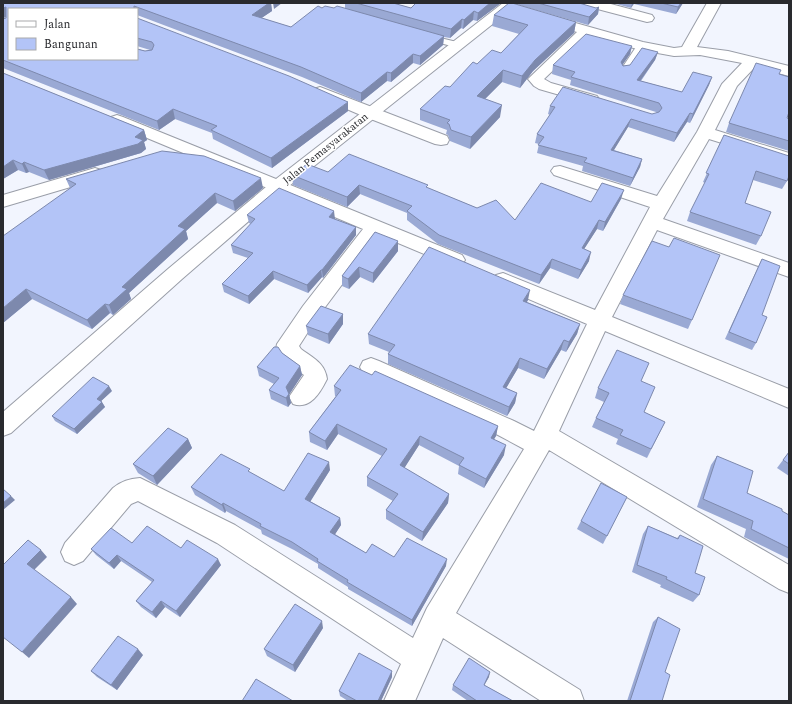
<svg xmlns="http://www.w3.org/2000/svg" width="792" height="704" font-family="Spectral,serif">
	<rect width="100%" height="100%" fill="#f2f5fe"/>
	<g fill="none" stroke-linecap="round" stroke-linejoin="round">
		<defs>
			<path id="service" d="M425 35H428L461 43 462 45 458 47H455L425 39Z
				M638 44H641L645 46 627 73H621L620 71Z"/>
			<path id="minor" d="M584 3H607L652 15 654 18 652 21 647 22 586 6Z
				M707 3H721L697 47 728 51 789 66V76L755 67 737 86 715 130 789 153V164L709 139 663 219 789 263V277L657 230 612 317 789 389V408L605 331 559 431 789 565V593L779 589 549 450 456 613 580 690 584 701H541L443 638 415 701H384L401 664 217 543 138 501 131 504 83 561 74 565 65 561 61 552 65 543 113 488C122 481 129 479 140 478L235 525 413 638 427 608 524 449 498 435 363 373 360 367 363 361 371 358 379 361 514 421 534 431 587 324 496 285 493 280 496 275 503 273 595 310 650 207 554 175 551 171 554 167 560 166 657 196 697 132 722 84 742 63 700 55 674 56 641 50 589 36 544 79 551 83 597 96 599 99 597 102 591 104 539 89 534 86 528 79 577 32 542 22 540 19 542 16 547 15 643 42 674 48 682 47Z
				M320 87 447 136 449 140 447 144 441 145 435 144 363 116 314 95 312 92 314 89Z
				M278 180 462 255 465 260 462 265 455 267 379 235 317 318 299 346 301 349C313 358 325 363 327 379 320 393 310 410 293 404L289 397 304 375 285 361 276 349 277 344 303 306 363 229 280 194 182 279 11 433 3 436V412L168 269 272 182Z"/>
			<path id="tertiary" d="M503 3H519L284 190 278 192 272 190 111 123 109 120 111 117 117 115 123 117 276 179Z
				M95 168 101 170 104 174 101 178 3 207V195Z"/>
		</defs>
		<!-- service casing -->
		<use href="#service" stroke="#9a9ea8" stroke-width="2"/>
		<!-- minor casing -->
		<use href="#minor" stroke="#9a9ea8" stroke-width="2"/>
		<!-- tertiary casing -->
		<use href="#tertiary" stroke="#9a9ea8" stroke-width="2"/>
		<!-- service -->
		<use href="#service" fill="#fff" fill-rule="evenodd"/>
		<!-- minor -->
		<use href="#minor" fill="#fff" fill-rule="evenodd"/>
		<!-- tertiary -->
		<use href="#tertiary" fill="#fff" fill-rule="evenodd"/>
	</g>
	<!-- wall -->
	<path fill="#9aa9d4" d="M3 3H271L272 11 261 18 291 27 322 8 345 9V3H393L411 8 416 3H501L477 21 473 20 463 29 461 28 450 38 444 37 443 45 420 65 413 63 391 82 387 81 361 102 302 77 137 15V9H9L145 51 150 50 137 46V18L348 111 272 168 213 139 212 133 175 119 159 130 3 68V19L6 18V17L3 18Z
		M519 3H584V5L596 8 599 7 598 14 588 25 519 5Z
		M613 3H683L676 14 634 4 631 8Z
		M494 15 576 22 574 33 533 71 520 88 502 82 485 99 500 117 470 149 450 141 448 135 446 134 447 130 420 120V109L450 87 477 64 501 53 519 34 492 26Z
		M632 46 630 54 622 65 623 66 630 65 658 52 655 60 641 81 682 92 712 77 709 85 690 123 687 122 674 142 628 127 614 150 642 159 640 167 630 186 582 171 583 166 537 153 539 144 535 143 537 134 550 115 548 114 550 106 652 114 657 113 656 112 570 85 571 80 552 74 553 65Z
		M3 73 144 130 147 140 144 142 146 149 141 153 49 180 29 172 26 173 18 170 3 179Z
		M779 74 787 118 789 119V151L726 132 729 123Z
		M724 135 787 181 782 189 753 180 745 203 761 236 756 245 687 221 690 212 705 183 703 182Z
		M328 172 428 188 477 208 515 220 591 202 621 199 603 231 597 229 584 249 589 261 578 279 550 268 539 284 438 244 407 220V213L360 194 347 207 293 185 292 175Z
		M66 179 263 188 235 211 217 203 186 231 188 239 129 293 131 299 113 315 110 313 92 329 32 299 3 323 70 188Z
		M334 211V219L356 227V235L323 278 322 277 308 293 274 279 249 304 224 292 222 284 248 258 233 253 231 245 251 224 249 223 247 215Z
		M375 232 398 251 373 283 360 277 349 289 342 286V276Z
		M762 259V315L756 343 752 350 725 339 758 267Z
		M623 295 692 320 688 329 620 304Z
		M528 300 527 302 580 324 577 334 566 352 561 350 544 379 518 368 506 388 517 393 515 403 507 416 388 364V354L389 352 369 344 368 334Z
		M343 314V324L329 344 308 335 306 326Z
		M282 353 300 366 302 375 289 394 291 403 288 407 271 399 269 390 274 384 259 376 257 367Z
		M372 375 498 426 496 436 494 439 504 455 484 488 458 474 459 466 419 445 404 468 449 494 448 503 422 541 386 519V510L393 501 367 486V477L382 456 338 434 327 450 310 442 309 432 336 396H335L334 386Z
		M641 381 644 412 665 422 647 458 616 444 618 439 592 427 596 418 604 402 595 398 598 388Z
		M112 391 101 401 105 407 77 434 55 421 52 416Z
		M188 439 192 448 157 485 138 473 133 464Z
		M789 452V476L777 468Z
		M717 456 747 493 789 515V559L744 537 746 529 697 507 711 465Z
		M330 470 310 501 340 518 341 525 335 534 366 553 394 557 446 566 412 626 348 589V587L318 568V564L294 550 262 534 261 530 226 511 225 513 195 495 191 487 251 473 284 491Z
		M627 497 603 544 577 529 581 521Z
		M648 526 677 538 680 535 695 573 699 595 693 602 660 587 661 585 632 572 643 534Z
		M132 543 181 548 221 565 180 617 165 607 156 618 141 607 136 601 152 582 121 561 114 569 96 555 91 549Z
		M658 617 665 672 662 701H627L653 622Z
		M323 628 295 672 267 656 264 649Z
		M143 655 117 690 97 677 91 671Z
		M392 677 381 701H348L340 696 339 691Z
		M489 677 484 685 513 701H468L452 690 453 685Z"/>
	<!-- shaded-wall -->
	<path fill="#7d89ad" d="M269 3H271L272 11 253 24 252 15Z
		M273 3H282L274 9Z
		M490 3H501L477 21 478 13Z
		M632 3H634L631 8Z
		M681 3H683L676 14 678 7Z
		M6 7 9 16 3 18V8Z
		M599 7 598 14 588 25 589 17Z
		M474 11 473 20 463 29 464 20Z
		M462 19 461 28 450 38 451 29Z
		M576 22 574 33 533 71 520 88 522 76 535 60Z
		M444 36 443 45 420 65V56Z
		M632 46 630 54 619 70 621 62Z
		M658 52 655 60 635 88 637 80Z
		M413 54V63L391 82V73Z
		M503 70 502 82 476 108 477 96Z
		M387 72V81L361 102V93Z
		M712 77 709 85 690 123 693 114Z
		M348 102V111L272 168 271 158Z
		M502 105 500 117 470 149 471 137Z
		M173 109 175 119 159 130 157 121Z
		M690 113 687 122 674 142 677 133Z
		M631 119 628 127 609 158 611 150Z
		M144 130 147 140 144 142 146 149 141 153 49 180 44 170 135 137Z
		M642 159 640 167 630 186 633 178Z
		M13 160 18 170 3 179V167Z
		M24 162 29 172 26 173 22 164Z
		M261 178 263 188 235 211 233 201Z
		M359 185 360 194 347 207V197Z
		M624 190 621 199 603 231 605 222Z
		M215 193 217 203 186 231 188 239 129 293 131 299 113 315 109 305 122 287 178 226Z
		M334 211 335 219 330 225 329 217Z
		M599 220 597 229 579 257 582 248Z
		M356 227V235L323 278 322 270Z
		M398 241V251L373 283V273Z
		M591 252 589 261 578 279 581 270Z
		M552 259 550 268 539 284 541 275Z
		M359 267 360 277 349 289 348 279Z
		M321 270 322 277 308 293 307 285Z
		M273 271 274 279 249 304 248 296Z
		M26 289 32 299 3 323V308Z
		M530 290 528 300 521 311 523 301Z
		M105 304 110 313 92 329 87 320Z
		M343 314V324L329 344 328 334Z
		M580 324 577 334 566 352 569 342Z
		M564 340 561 350 544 379 547 369Z
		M520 358 518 368 501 397 503 387Z
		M300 366 302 375 289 395V394L291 403 288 407 286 398V387Z
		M109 386 112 391 99 403 97 399Z
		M517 393 515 403 507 416 509 407Z
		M102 402 105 407 77 434 74 429Z
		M337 424 338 434 327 450 325 441Z
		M498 426 496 436 489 447 491 438Z
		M420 436 419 445 400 475V465Z
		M188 439 192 448 157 485 153 476Z
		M506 445 504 455 484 488 486 479Z
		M329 462 330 470 307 507 305 499Z
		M449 494 448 503 422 541 423 532Z
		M11 496 15 500 3 510V503Z
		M223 503 226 511 225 513 222 505Z
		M340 518 341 525 332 539 330 532Z
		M41 550 47 557 33 571 27 564Z
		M117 555 121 561 114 569 109 563Z
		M218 559 221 565 180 617 176 611Z
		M447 559 446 566 412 626V620Z
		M71 597 77 604 29 658 22 652Z
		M161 601 165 607 156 618 152 612Z
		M322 621 323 628 295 672 293 665Z
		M138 649 143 655 117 690 111 685Z
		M392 671V677L381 701H378Z
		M490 672 489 677 482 689 484 685Z"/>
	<!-- building -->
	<path fill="#b3c4f7" stroke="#7d89ad" d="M3 3H269L252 15 291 27 318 6 322 8 325 6 334 8 337 6 444 36 420 56 413 54 391 73 387 72 361 93 301 67 134 6V9H9V59H137V49L145 51 152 50 154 45 152 42 137 38V18L289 76 348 102 271 158 211 130 217 126 173 109 157 121 3 60V19L6 18V7L3 8Z
		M356 3H393L411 8 416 3H490L478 13 474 11 464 20 462 19 451 29Z
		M509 3H512L576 22 535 60 522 76 503 70 477 96 502 105 471 137 451 130 449 124 447 123 450 120 420 109 445 86 450 87 473 62 477 64 492 50 501 53 528 25 494 15Z
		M538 3H579L596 8 599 7 589 17Z
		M661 3H681L678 7Z
		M586 34 632 46 621 62 623 66 630 65 642 48 658 52 637 80 682 92 693 72 712 77 693 114 690 113 677 133 631 119 611 150 642 159 633 178 584 162 587 158 538 145 544 137 537 134 555 107 550 106 563 87 652 114 659 112 662 108 659 103 571 77 575 72 553 65Z
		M756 63 781 70 779 74 789 77V112L787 118 789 119V141L729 123Z
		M3 73 144 130 135 137 143 140 138 144 44 170 24 162 22 164 13 160 3 167Z
		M724 135 789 156V176L787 181 756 171 745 203 771 212 761 236 690 212 709 174 706 173Z
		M162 151 204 156 261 178 233 201 215 193 178 226 185 229 122 287 127 289 109 305 105 304 87 320 26 289 3 308V236L76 184 66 179Z
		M349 154 428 185 426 187 477 208 496 200 515 220 541 183 591 202 602 183 624 190 605 222 599 220 582 248 591 252 581 270 552 259 541 275 439 235 407 211 412 206 359 185 347 197 292 175 307 164 328 172Z
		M279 188 334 211 329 217 356 227 322 270H321L307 285 273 271 248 296 222 284 253 253 231 245 255 219 247 215Z
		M375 232 398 241 373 273 359 267 348 279 342 276Z
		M674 238 720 255 692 320 623 295 652 241 669 247Z
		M429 247 530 290 523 301 580 324 569 342 564 340 547 369 520 358 503 387 517 393 509 407 388 354 395 345 368 334Z
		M762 259 780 266 762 315 767 317 756 343 729 332Z
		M321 306 343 314 328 334 306 326Z
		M274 347H278L282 353 300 366 286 387 289 394 286 398 269 390 279 378 257 367Z
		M617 350 649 363 641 381 655 387 644 412 665 422 651 449 620 435 623 430 596 418 609 393 598 388Z
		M350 365 372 375 375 371 498 426 491 438 506 445 486 479 459 465 464 458 420 436 400 465 449 494 423 532 386 510 398 494 367 477 387 449 337 424 325 441 309 432 341 390 334 386Z
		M93 377 109 386 97 399 102 402 74 429 52 416Z
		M168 428 188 439 153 476 133 464Z
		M789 452V464L783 460Z
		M308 453 329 462 305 499 340 518 330 532 366 553 372 544 394 557 407 538 447 559 412 620 347 582 348 580 317 561 318 559 292 542 260 526 261 524 223 503 222 505 191 487 221 454 250 469 248 471 284 491Z
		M717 456 753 471 747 493 782 509V511L789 515V548L751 529 753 521 703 499Z
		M601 483 627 497 607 536 581 521Z
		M3 489 11 496 3 503Z
		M147 526 181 548 187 540 218 559 176 611 161 601 152 612 136 601 154 580 117 555 109 563 91 549 111 528 132 543Z
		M648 526 678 539 680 535 703 546 695 573 705 577 699 595 666 579 667 577 637 565Z
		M28 540 41 550 27 564 71 597 22 652 3 637V565Z
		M295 604 322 621 293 665 264 649Z
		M658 617 680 629 665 672 670 675 662 701H630Z
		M118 636 138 649 111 685 91 671Z
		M359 653 392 671 378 701H357L339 691Z
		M469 658 490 672 484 685 513 701H477L453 685Z
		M256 679 293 701H242Z"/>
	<g text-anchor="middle" stroke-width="3" stroke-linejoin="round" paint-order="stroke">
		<!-- far-street labels -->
		<g font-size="11" fill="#292a2e" stroke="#fff">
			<text transform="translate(325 148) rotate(-39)" y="4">Jalan Pemasyarakatan</text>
		</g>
	</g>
	<!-- border -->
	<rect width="792" height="704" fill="none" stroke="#292a2e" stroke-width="8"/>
	<!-- legend -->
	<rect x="8" y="8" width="130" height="52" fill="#ffffff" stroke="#a9aaab"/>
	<rect x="16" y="21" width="20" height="6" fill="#ffffff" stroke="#a9aaab"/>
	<text x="44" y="28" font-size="12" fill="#292a2e">Jalan</text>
	<rect x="16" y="38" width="20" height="12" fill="#b3c4f7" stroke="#a9aaab"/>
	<text x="44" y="48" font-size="12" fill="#292a2e">Bangunan</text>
</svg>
